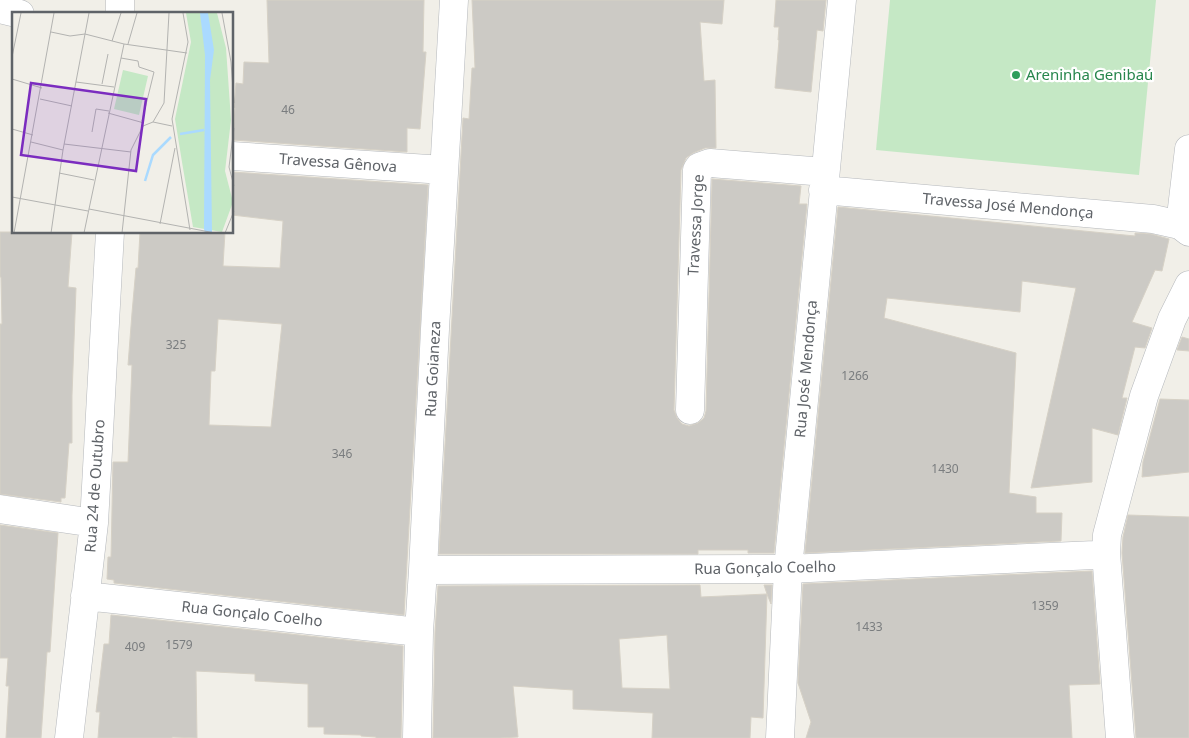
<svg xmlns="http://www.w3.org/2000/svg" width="1189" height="738" font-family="'Noto Sans',sans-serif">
	<rect width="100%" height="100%" fill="#f1efe8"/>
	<!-- green -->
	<path fill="#c5e8c5" d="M890 0H1156L1139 175 876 150Z"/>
	<!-- building -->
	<path fill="#cccac5" stroke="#d6d1c6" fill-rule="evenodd" d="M267 0H424L423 52H426L420 129 407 128V152L233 140 235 108 234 107 236 83 243 84 244 62 269 63Z
		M472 0H724L722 24 700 22 704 81 715 80 716 148H705L693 153 686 158 681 170 674 410 677 418 682 424 689 426 698 423 704 418 706 411 712 179 801 186 799 204H807L774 553H748V550H698V554H439L463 118 469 119 472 68H475Z
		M776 0H826L823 31 817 30 811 92 775 88 779 40H778L779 27H774Z
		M232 172 428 185 404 615 114 583V580L107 579 108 557H111L113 462H128L132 365H128L132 313 136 268H138L140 232H225L223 266 280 268 283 221 232 215ZM218 319 282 324 271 427 209 425 211 371H215Z
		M838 207 1135 236V233L1151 234 1169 239 1162 271 1155 270 1132 322 1152 328 1145 348 1135 347 1122 398H1127L1118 435 1092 428V482L1031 488 1076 288 1022 281 1020 312 887 298 884 318 1016 353 1009 493 1036 497V513H1062L1061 541 805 553Z
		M0 232H72L68 287 76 288 72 395V443H69L65 498H61V502L0 494V324H2L1 277H0Z
		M1182 337 1189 339V351L1177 350Z
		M1160 399 1189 400V472L1142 477 1143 462Z
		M1128 515 1189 517V738H1136L1122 553 1123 537Z
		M0 525 58 533 50 652H47L41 738H6L9 686H6L8 658H0Z
		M1092 571 1100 684 1069 685 1072 738H806L811 722 798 683 803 584Z
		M700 585 701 597 767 594 764 585H772L771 604 767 594 763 718 751 717 750 738H652L653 713 573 709V690L513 686 518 737 500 738H433L435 633 438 586ZM667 635 670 689 622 688 619 639Z
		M111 615 403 646 401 738H376V737L361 736V735L324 734V727H308V684L255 681V674L196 671 197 738 172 737V738H98L100 712H96L104 644H109Z"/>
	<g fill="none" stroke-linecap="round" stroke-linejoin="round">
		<defs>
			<path id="street" d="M0 9 20 14
				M120 14V0
				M232 156 444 170
				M823 190 1153 219 1180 225 1189 232
				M1180 225 1189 149
				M690 410 697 170 699 167 710 163 825 172
				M0 509 94 523
				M423 570 788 569 1095 555 1106 553
				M85 596 419 632
				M69 738 94 523 110 232
				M417 738 419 632 423 570 435 329 454 0
				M780 738 788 569 842 0
				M1120 738 1106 553 1107 535 1144 396 1172 319 1189 285"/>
		</defs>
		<!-- street casing -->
		<use href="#street" stroke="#b5b8bc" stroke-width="29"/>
		<!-- street -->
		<use href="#street" stroke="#fff" stroke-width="28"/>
	</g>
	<!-- markers -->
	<circle fill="#2e9e5b" stroke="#fff" stroke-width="2" cx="1016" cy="75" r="5"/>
	<g text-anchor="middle" stroke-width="4.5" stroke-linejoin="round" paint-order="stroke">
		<!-- number labels -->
		<g font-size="12" fill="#7a7d7f">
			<text x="288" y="114">46</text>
			<text x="176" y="349">325</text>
			<text x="855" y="380">1266</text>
			<text x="342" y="458">346</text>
			<text x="945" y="473">1430</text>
			<text x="1045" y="610">1359</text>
			<text x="869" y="631">1433</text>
			<text x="179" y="649">1579</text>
			<text x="135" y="651">409</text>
		</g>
		<!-- leisure labels -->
		<g font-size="15" fill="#27864d" stroke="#fff" text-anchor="start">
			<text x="1026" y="80">Areninha Genibaú</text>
		</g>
		<!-- street labels -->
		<g font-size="15" fill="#5f6368" stroke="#fff">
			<text transform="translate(338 163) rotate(4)" y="5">Travessa Gênova</text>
			<text transform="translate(1008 206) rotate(5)" y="5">Travessa José Mendonça</text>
			<text transform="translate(696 225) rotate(-87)" y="5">Travessa Jorge</text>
			<text transform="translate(433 369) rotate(-87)" y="5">Rua Goianeza</text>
			<text transform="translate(806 369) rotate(-85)" y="5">Rua José Mendonça</text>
			<text transform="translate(95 486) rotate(-86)" y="5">Rua 24 de Outubro</text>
			<text transform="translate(765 568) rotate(-1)" y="5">Rua Gonçalo Coelho</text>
			<text transform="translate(252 614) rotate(6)" y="5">Rua Gonçalo Coelho</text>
		</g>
	</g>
	<!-- overview -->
	<g transform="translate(12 12)">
		<rect width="221" height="221" fill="#f1efe8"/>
		<path d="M174 1H205L214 36 219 108 213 159 221 190 210 220 181 215 170 150 163 107 179 30ZM111 58 136 64 127 103 102 97Z" fill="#c5e8c5"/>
		<path d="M188 1H196L202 38 198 68 200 221H193L192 217 193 43Z" fill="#aadaff"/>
		<path fill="none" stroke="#aadaff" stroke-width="2.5" d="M168 122 192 118M133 169 141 143 159 125"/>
		<path fill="none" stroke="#b3b3b1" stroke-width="1" d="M171 1 176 30 160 107 178 218M210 1 219 50 222 91M39 20 58 24 73 22 112 32 175 41M100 29 109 1M116 32 125 1M0 45 9 1M109 46 126 49 127 55 142 60 130 109M0 67 30 76M64 70 102 75M90 72 96 42M28 87 60 94M96 101 132 111M141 110 160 114M222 116 217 155 222 174M0 117 21 123M80 120 84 97 97 99M19 130 51 138M52 132 119 140M47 161 82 168M0 185 76 199M77 197 112 32M148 212 163 136M2 221 42 1M39 221 51 138 77 1M72 221 77 197 203 221M110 221 119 138 131 114 141 110 152 91 157 1M213 221 222 199"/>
		<path fill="#7b2cbf" fill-opacity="0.15" stroke="#7b2cbf" stroke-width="2.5" d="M19 71 134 87 124 159 9 143Z"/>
		<rect width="221" height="221" fill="none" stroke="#5f6368" stroke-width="2.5"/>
	</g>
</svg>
